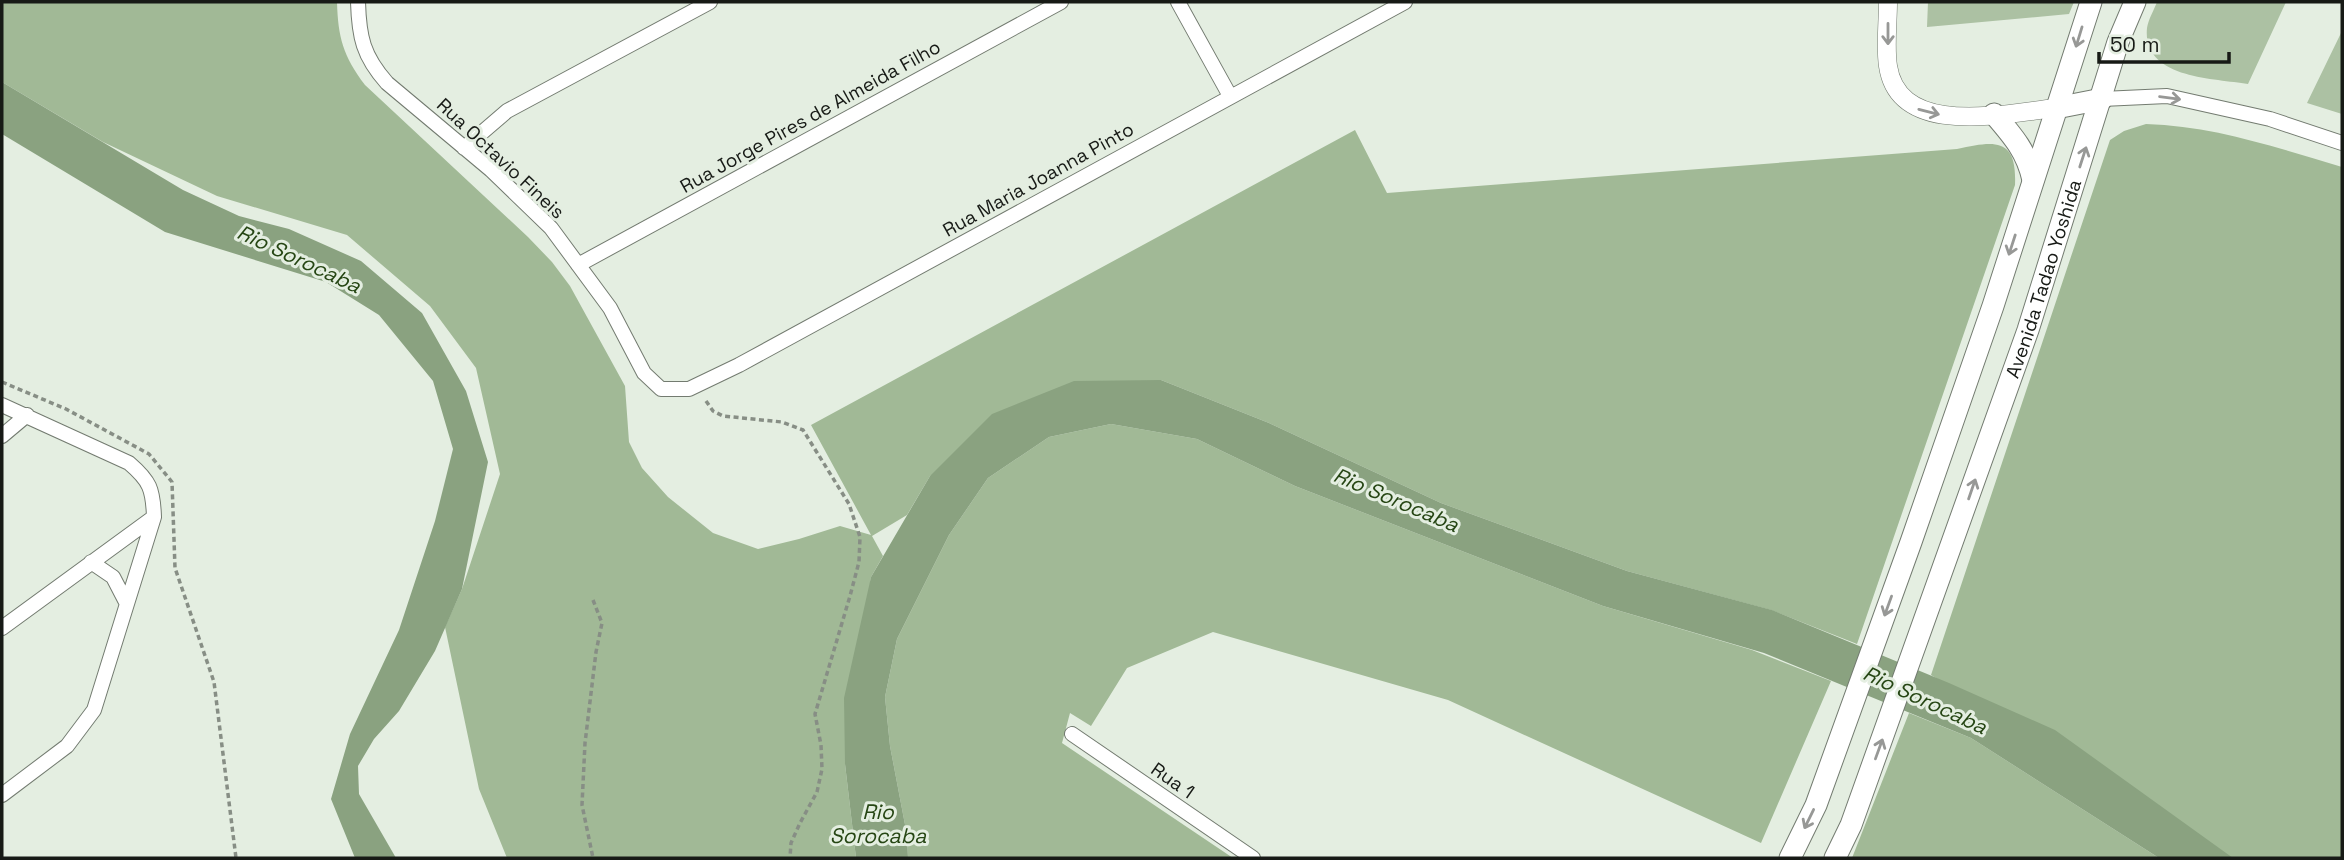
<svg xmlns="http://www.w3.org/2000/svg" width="2344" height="860" font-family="'Space Grotesk',sans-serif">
	<rect width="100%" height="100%" fill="#e4eee1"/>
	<!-- green -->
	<path fill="#acc1a3" d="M1928 2H2074L2069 14 1927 27Z
		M2157 2H2286L2248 84C2214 78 2142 79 2147 28 2148 20 2154 10 2157 2Z
		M2341 33 2342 34V114L2307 103Z"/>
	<!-- forest -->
	<path fill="#a1b996" d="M2 2H337C338 37 343 56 365 85L528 237 552 262 570 286 625 386 629 442 642 468 668 497 713 533 758 549 799 539 840 526 871 535 811 425 1355 130 1387 193 1957 149C1995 141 2017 137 2015 185L1857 644 1771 610 1627 571 1441 503 1269 423 1161 380 930 476 907 515 872 536 883 556 871 577 845 764 856 858H507L479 789 445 627 462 589 500 474 476 368 430 306 347 235 217 196 103 142 2 82Z
		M2146 124C2215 126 2277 148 2342 167V858H2231L1931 675 2110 140 2124 131Z
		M1111 424 1197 439 1295 486 1603 606 1752 650 1831 681 1761 843 1448 700 1213 632 1127 668 1091 726 1070 713 1062 743 1233 858H908L907 835 890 746 885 697 897 639 949 535 988 478 1049 437Z
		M1909 713 1971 738 2159 858H1852Z"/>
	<!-- water -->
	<path fill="#8aa280" d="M2 82 183 190 239 216 289 229 361 261 422 313 466 391 488 462 462 589 435 651 399 711 374 739 358 766 359 794 396 858H355L331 799 350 734 399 630 435 521 453 449 433 381 379 315 326 282 165 232 2 134Z
		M1161 380 1269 423 1441 503 1627 571 1772 610 1949 683 2055 730 2233 858H2159L1971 738 1764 653 1603 606 1295 486 1197 439 1111 424 1049 437 988 478 949 535 897 639 885 697 890 746 907 835 908 858H856L845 764 844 698 871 577 930 476 992 414 1074 381Z"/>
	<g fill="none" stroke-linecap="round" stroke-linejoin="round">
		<defs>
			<path id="minor" d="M358 2C359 37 363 56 387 83L491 170 551 228 610 308 644 373 661 389H689L739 365 1405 2
				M1178 2 1230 96
				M2102 99 2167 96 2270 119 2342 143
				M464 148 507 111 710 2
				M578 265 1061 2
				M2 405 129 463C150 481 153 489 154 517L94 710 67 746 2 795
				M2 436 27 415
				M91 562 113 577 126 602
				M2 628 154 517
				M1072 734 1253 858"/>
			<path id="tertiary" d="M1888 2C1888 23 1885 46 1888 66 1899 139 2006 113 2056 108"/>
			<g id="secondary">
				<path d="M2056 108 2102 99"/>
				<path d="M1994 114C2013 136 2027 152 2033 180"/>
				<path d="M1790 858 1816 805 1911 542 1993 306 2091 2"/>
				<path id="s1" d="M1835 858 1851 825 2028 330 2118 42 2135 2"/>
			</g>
		</defs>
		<!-- minor casing -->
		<use href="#minor" stroke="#737b70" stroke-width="16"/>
		<!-- tertiary casing -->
		<use href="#tertiary" stroke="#737b70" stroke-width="19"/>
		<!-- secondary casing -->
		<use href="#secondary" stroke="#737b70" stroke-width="23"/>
		<!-- path -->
		<path stroke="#878e85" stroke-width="3.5" stroke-dasharray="5 3.5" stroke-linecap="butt" d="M2 382 66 409 149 454 172 482 175 568 214 682 236 858
			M706 401 713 411 723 416 782 422 803 430 849 504 860 537 859 562 850 596 815 714 821 745 822 769 817 792 800 823 791 843 790 858
			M593 600 602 623 596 652 585 743 582 805 593 858"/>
		<!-- minor -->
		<use href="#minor" stroke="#fff" stroke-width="14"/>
		<!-- tertiary -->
		<use href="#tertiary" stroke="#fff" stroke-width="18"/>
		<!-- secondary -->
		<use href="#secondary" stroke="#fff" stroke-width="21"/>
	</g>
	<!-- one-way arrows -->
	<defs><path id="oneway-shaft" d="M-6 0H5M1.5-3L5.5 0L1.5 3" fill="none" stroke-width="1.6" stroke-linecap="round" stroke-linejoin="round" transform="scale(1.75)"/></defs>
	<g stroke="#979896">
		<use href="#oneway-shaft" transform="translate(1888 34) rotate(90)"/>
		<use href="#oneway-shaft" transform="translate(2079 37) rotate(107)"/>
		<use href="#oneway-shaft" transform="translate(2170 98) rotate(7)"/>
		<use href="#oneway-shaft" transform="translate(1929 112) rotate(14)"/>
		<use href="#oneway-shaft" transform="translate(2083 157) rotate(-72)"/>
		<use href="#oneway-shaft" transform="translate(2012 245) rotate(108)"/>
		<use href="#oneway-shaft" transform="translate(1972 489) rotate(-71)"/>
		<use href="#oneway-shaft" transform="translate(1888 606) rotate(110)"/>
		<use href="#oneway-shaft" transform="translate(1879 749) rotate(-70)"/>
		<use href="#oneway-shaft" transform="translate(1809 819) rotate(116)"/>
	</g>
	<g text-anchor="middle" stroke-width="6" stroke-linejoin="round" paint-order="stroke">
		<!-- street labels -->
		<g font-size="19" fill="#171a16" stroke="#e4eee1">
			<text transform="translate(810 116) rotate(-29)" y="7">Rua Jorge Pires de Almeida Filho</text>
			<text transform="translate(501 158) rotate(43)" y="7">Rua Octavio Fineis</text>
			<text transform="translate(1038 179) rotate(-29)" y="7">Rua Maria Joanna Pinto</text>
			<text dy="7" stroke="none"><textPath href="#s1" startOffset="616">Avenida Tadao Yoshida</textPath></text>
			<text transform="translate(1173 780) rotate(35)" y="7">Rua 1</text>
		</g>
		<!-- water labels -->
		<g font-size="21" font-style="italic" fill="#264614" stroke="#e4eee1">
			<text transform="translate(299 259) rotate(25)" y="7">Rio Sorocaba</text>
			<text transform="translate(1396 500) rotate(23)" y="7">Rio Sorocaba</text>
			<text transform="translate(1925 700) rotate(25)" y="7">Rio Sorocaba</text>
			<text x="878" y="819">Rio<tspan x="878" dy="24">Sorocaba</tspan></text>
		</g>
	</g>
	<!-- border -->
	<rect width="2344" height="860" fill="none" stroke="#171a16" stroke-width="7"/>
	<!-- scale -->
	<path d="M2099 52v10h130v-10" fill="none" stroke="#171a16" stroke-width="3.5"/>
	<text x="2110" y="52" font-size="21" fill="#171a16" stroke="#e4eee1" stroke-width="5" paint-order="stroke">50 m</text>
</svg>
